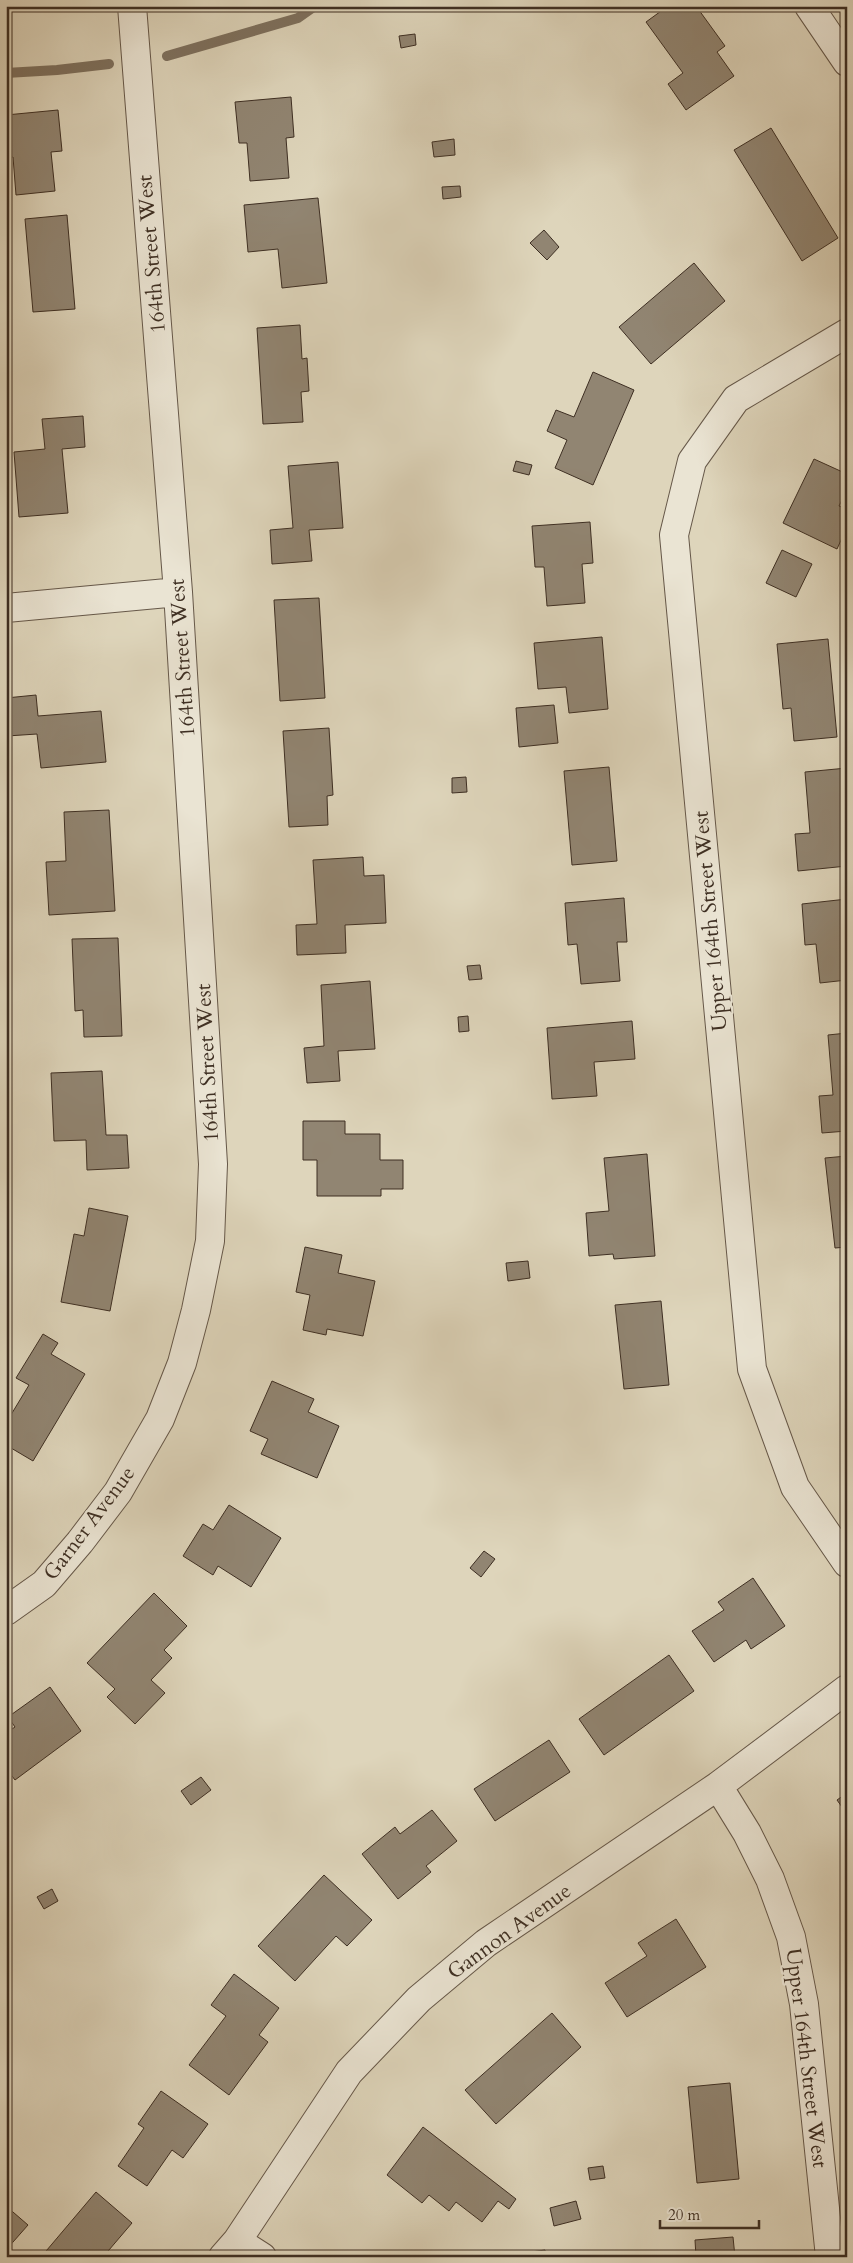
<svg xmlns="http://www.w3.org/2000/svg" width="853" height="2263" font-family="Cardo,serif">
	<rect width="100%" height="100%" fill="#ded5bb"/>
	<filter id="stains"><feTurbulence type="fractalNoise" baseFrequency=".004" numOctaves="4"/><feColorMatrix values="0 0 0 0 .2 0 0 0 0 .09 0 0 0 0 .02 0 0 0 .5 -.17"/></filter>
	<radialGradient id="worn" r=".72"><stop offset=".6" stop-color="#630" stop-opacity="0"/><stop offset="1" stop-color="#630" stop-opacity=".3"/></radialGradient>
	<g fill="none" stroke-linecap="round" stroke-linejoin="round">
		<!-- stream -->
		<path stroke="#7e715f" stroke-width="10" d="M167 56 298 18 315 6
			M6 73 57 70 109 64"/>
	</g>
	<!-- building -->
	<path fill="#918572" stroke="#3e2f23" d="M668 6H696L725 46 717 52 734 76 686 110 668 84 683 73 646 22Z
		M415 34 416 45 401 48 399 36Z
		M291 97 294 137 286 138 289 178 250 181 247 143H239L235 102Z
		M58 110 62 151 51 152 55 191 16 195 13 157 6 158V115Z
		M771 128 838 238 802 261 734 150Z
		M454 139 455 155 434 157 432 142Z
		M460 186 461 197 443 199 442 187Z
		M318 198 327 283 282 288 278 249 248 252 244 205Z
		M67 215 75 309 33 312 25 219Z
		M544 230 559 247 547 260 530 243Z
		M694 263 725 301 651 364 619 327Z
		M300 325 302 359 307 358 309 391 301 392 303 422 263 424 257 328Z
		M593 372 634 390 593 485 555 468 567 440 547 431 556 410 574 417Z
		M83 416 85 447 62 449 68 513 19 517 14 452 45 449 42 419Z
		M814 459 847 474V490L839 506 847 509V527L837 549 783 523Z
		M516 461 532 465 529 475 513 471Z
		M338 462 343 528 309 530 312 561 272 564 270 530 293 528 288 466Z
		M590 522 593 563 582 564 585 603 547 606 544 567H535L532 526Z
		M782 550 812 564 796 597 766 583Z
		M319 598 325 698 280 701 274 600Z
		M602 637 608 709 569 713 566 687 538 689 534 643Z
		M828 639 837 737 794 741 791 708 783 709 777 644Z
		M36 695 38 716 101 711 106 762 41 768 37 734 7 736 6 698Z
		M554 705 558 743 519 747 516 708Z
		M329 728 333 795 327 796 328 825 289 827 283 731Z
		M609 767 617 861 572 865 564 771Z
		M847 768V866L798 871 795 834 810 833 805 772Z
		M466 777 467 792 452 793V778Z
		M109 810 115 911 49 915 46 862 66 861 64 812Z
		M363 857 364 876 384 875 386 923 345 925 346 953 297 955 296 925 317 924 313 860Z
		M624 898 627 942H617L620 981 581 984 577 944 568 945 565 903Z
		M847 899V980L820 983 816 944 805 945 802 904Z
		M118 938 122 1036 84 1037 83 1010 75 1011 72 939Z
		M480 965 482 979 469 980 467 966Z
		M370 981 375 1049 338 1051 340 1081 307 1083 304 1048 324 1046 321 985Z
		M468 1016 469 1031 459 1032 458 1017Z
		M632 1021 635 1059 594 1062 597 1096 552 1099 547 1028Z
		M847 1033V1131L822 1133 819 1096 833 1095 828 1035Z
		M102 1071 106 1135H127L129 1168 87 1170 86 1140 54 1141 51 1073Z
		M303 1121H345V1134H380V1160H403V1189H381V1196H317V1160H303Z
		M647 1154 655 1256 614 1259 613 1254 589 1256 586 1213 609 1211 604 1158Z
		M847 1156V1247L835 1248 825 1158Z
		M89 1208 128 1216 110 1311 61 1302 74 1234 84 1236Z
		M305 1247 342 1255 338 1273 375 1281 363 1336 327 1329 326 1335 303 1330 310 1295 296 1292Z
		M528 1261 530 1278 508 1281 506 1263Z
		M661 1301 669 1385 624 1389 615 1305Z
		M43 1334 58 1343 51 1354 85 1374 33 1461 6 1445V1423L29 1385 16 1378Z
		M272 1381 314 1399 308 1412 339 1426 317 1478 261 1454 268 1439 250 1431Z
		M229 1505 281 1538 251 1587 218 1566 213 1575 183 1556 203 1524 213 1530Z
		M484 1551 495 1559 481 1577 470 1568Z
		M753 1578 785 1626 751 1649 746 1640 714 1662 692 1631 724 1610 718 1602Z
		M154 1593 187 1626 164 1650 172 1658 151 1680 165 1693 135 1724 107 1697 115 1689 87 1663Z
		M669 1655 694 1691 604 1755 579 1719Z
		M50 1687 81 1731 15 1780 6 1768V1733L15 1727 8 1717Z
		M549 1740 570 1772 495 1821 474 1789Z
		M201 1777 211 1790 191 1805 181 1791Z
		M847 1793V1814L837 1800Z
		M432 1810 457 1841 426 1866 431 1872 398 1899 362 1854 395 1827 400 1834Z
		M324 1875 372 1920 347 1946 336 1936 295 1981 258 1946Z
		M52 1889 58 1901 44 1909 37 1897Z
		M676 1919 706 1967 627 2017 605 1983 647 1956 638 1943Z
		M234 1974 279 2008 259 2035 268 2042 229 2095 189 2065 226 2016 211 2005Z
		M552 2013 581 2047 496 2124 465 2090Z
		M730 2083 739 2179 697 2183 688 2087Z
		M161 2091 208 2124 183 2158 172 2150 147 2186 118 2166 144 2128 138 2124Z
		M423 2127 516 2199 509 2209 498 2201 482 2222 456 2202 449 2211 429 2195 422 2203 387 2175Z
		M603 2166 605 2178 590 2180 588 2168Z
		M96 2192 132 2223 103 2257H41Z
		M576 2201 581 2219 554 2226 550 2208Z
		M6 2206 28 2225 6 2250Z
		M733 2237 735 2257H696L695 2240Z
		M545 2250 546 2257 502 2256Z"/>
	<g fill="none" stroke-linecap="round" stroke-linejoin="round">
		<defs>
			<path id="minor" d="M809 6 847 62
				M847 333 736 399 692 461 674 535 752 1369 795 1487 847 1563
				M6 608 178 592
				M6 1611 44 1584 80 1542 118 1492 160 1419 182 1363 196 1310 210 1241 213 1164 178 592 132 6
				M718 1786 747 1833 770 1879 791 1937 804 2004 830 2257
				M237 2241 262 2257
				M223 2257 237 2241 349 2072 419 1999 486 1943 718 1786 847 1689"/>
		</defs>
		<!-- minor casing -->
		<use href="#minor" stroke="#665849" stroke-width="30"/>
		<!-- minor -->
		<use href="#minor" stroke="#eae4d3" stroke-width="28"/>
	</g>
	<g text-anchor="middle" stroke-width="4.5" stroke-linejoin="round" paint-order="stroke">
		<!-- street labels -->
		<g font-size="21" fill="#3e2f23" stroke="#eae4d3">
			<text transform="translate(151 254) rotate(-95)" y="7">164th Street West</text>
			<text transform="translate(182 658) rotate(-94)" y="7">164th Street West</text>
			<text transform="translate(710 921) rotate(-95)" y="7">Upper 164th Street West</text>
			<text transform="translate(207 1063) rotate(-93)" y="7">164th Street West</text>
			<text transform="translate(89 1523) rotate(-53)" y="7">Garner Avenue</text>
			<text transform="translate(509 1931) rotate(-36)" y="7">Gannon Avenue</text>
			<text transform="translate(807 2058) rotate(83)" y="7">Upper 164th Street West</text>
		</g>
	</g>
	<!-- margin -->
	<rect width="853" height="2263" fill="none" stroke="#ded5bb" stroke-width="25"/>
	<rect x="8" y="8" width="838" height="2248" fill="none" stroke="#3e2f23" stroke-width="2.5"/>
	<rect x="12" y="12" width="828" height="2238" fill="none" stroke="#3e2f23"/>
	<!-- scale -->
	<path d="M660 2220v8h99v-8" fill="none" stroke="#3e2f23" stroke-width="2.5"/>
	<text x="668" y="2220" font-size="15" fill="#3e2f23" stroke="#eae4d3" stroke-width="4" paint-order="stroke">20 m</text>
	<rect width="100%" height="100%" filter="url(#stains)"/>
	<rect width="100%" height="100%" fill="url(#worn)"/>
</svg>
